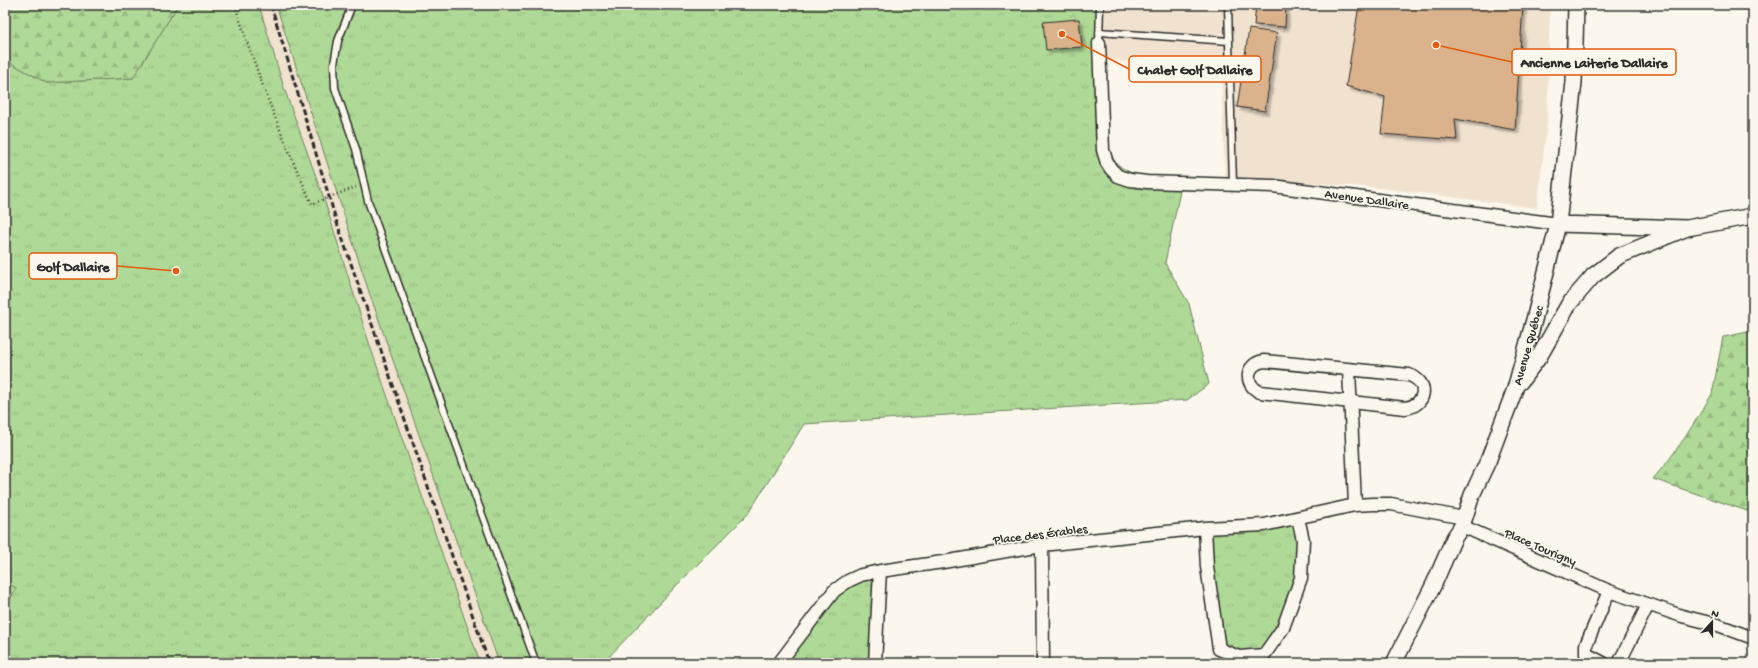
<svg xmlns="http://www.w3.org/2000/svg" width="1758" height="668" font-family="'Gochi Hand',sans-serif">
	<defs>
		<pattern id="grass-tufts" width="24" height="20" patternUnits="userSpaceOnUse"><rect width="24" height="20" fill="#afd997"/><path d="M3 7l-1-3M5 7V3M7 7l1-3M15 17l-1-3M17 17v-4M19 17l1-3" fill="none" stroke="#97ba82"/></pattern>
		<pattern id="forest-firs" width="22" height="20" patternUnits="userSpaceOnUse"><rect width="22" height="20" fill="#afd997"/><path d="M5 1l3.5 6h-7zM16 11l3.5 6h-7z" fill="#97ba82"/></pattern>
		<filter id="shadow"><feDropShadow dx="3.5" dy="3.5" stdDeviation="1" flood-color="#0004"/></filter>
	</defs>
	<rect width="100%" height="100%" fill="#fbf7ec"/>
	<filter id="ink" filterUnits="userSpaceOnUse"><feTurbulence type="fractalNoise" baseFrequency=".025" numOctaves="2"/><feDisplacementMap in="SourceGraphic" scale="8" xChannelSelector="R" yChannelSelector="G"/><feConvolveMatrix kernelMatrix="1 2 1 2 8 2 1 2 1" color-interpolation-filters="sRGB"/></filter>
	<g filter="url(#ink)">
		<!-- built -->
		<path fill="#f1e2cf" d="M259 5H276L368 289 499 663H480L370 346 323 196 284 88Z
			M1101 5H1550L1547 123 1537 208 1380 188 1225 177 1221 68 1104 60Z"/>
		<!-- grass -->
		<path fill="url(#grass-tufts)" stroke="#6d8261" d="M178 5H259L284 88 323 196 370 346 480 663H5V608L16 588 5 582V60L47 83 133 78Z
			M276 5H1101L1108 150C1122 181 1154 177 1183 177L1165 263 1189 304 1209 384 1187 400 804 424 748 514 676 586 603 663H499L368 289Z
			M1298 518 1301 578 1264 655 1219 649 1205 528Z
			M880 571 875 663H779L834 591Z"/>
		<!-- forest -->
		<path fill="url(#forest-firs)" stroke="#6d8261" d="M5 5H178L133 78 47 83 5 60Z
			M1753 331V513L1653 479 1668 461 1686 436 1712 394 1723 337Z
			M5 582 16 588 5 608Z"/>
		<!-- building -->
		<path fill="#dab28b" stroke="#2b2b2b" filter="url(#shadow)" d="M1256 5H1286L1285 27 1254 25Z
			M1359 5H1523L1515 130 1455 119 1457 140 1381 134 1385 97 1346 86Z
			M1079 19 1082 47 1046 50 1043 22Z
			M1249 29 1277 33 1265 111 1237 107Z"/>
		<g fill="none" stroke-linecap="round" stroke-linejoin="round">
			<defs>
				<path id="service" d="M352 5 338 41 334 64 335 88 356 149 368 201 536 663
					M1227 5 1228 6 1233 184
					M1099 32 1229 41
					M1099 43 1100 5"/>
				<path id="minor" d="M1099 43 1103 150 1107 163 1111 169 1118 176 1130 180 1147 182 1273 186 1558 224
					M1264 361 1409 375C1430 382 1426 406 1405 408L1260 392C1244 385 1245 364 1264 361Z
					M1349 370 1355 505
					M1462 526 1609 591 1682 616 1718 625 1753 638
					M1205 528 1207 567 1219 649 1239 657 1264 655 1283 628 1301 578 1303 540 1298 518
					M1042 545 1043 663
					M779 663 834 591 848 581 861 575 880 571 943 562 1042 545 1205 528 1264 525 1355 505 1373 504H1391L1464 518
					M875 663 880 571
					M1603 663 1586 654V645L1609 591
					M1619 663 1648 605"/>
				<path id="tertiary" d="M1558 224 1687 228 1753 216
					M1520 382 1539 357 1569 304 1593 276 1619 256 1687 228
					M1394 663 1434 584 1454 538 1462 526 1472 495 1488 461 1515 389 1534 320 1558 224 1574 82 1576 5"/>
			</defs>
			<!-- service casing -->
			<use href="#service" stroke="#2b2b2b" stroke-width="9"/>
			<!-- minor casing -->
			<use href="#minor" stroke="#2b2b2b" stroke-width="15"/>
			<!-- tertiary casing -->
			<use href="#tertiary" stroke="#2b2b2b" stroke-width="18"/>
			<!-- path -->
			<path stroke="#2b2b2b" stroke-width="2.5" stroke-dasharray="1 3" stroke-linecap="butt" d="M235 5C257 74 282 138 312 204L356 187"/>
			<!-- service -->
			<use href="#service" stroke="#fbf7ec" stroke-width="6"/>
			<!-- minor -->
			<use href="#minor" stroke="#fbf7ec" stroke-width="12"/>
			<!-- tertiary -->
			<use href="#tertiary" stroke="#fbf7ec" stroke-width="15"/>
			<!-- rail -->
			<path stroke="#2b2b2b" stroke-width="3" stroke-dasharray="6 3" stroke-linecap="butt" d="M271 5 337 223 489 663"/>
		</g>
	</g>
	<g text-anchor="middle" stroke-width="3.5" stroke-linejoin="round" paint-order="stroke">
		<!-- street labels -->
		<g font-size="13" fill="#2b2b2b" stroke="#fbf7ec">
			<text transform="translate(1367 198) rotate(8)" y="5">Avenue Dallaire</text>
			<text transform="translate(1527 345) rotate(-74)" y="5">Avenue Québec</text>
			<text transform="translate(1040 533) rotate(-7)" y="5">Place des Érables</text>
			<text transform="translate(1541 546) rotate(23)" y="5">Place Tourigny</text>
		</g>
	</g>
	<!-- callouts -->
	<path fill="none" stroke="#e8590c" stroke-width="1.5" d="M1436 45L1512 62M1062 34L1129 69M176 271L117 266"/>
	<g fill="#e8590c" stroke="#fbf7ec" stroke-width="1.5">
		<circle cx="1436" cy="45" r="4"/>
		<circle cx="1062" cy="34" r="4"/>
		<circle cx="176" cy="271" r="4"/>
	</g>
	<g fill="#fbf7ec" stroke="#e8590c" stroke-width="1.5">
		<rect x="1512" y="49" width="164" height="26" rx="4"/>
		<rect x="1129" y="56" width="132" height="26" rx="4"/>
		<rect x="29" y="253" width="88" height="26" rx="4"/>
	</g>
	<g font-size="14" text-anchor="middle" font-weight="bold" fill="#2b2b2b">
		<text x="1594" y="67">Ancienne Laiterie Dallaire</text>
		<text x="1195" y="74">Chalet Golf Dallaire</text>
		<text x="73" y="271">Golf Dallaire</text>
	</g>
	<!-- margin -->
	<rect width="1758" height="668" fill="none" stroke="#fbf7ec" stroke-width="20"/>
	<rect x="10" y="10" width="1738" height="648" fill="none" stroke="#2b2b2b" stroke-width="1.5" filter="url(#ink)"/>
	<!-- north arrow -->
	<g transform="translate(1712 622) rotate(21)" stroke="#fbf7ec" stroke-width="3" paint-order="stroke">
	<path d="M0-3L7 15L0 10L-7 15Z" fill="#2b2b2b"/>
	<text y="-6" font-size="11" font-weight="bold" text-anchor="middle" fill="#2b2b2b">N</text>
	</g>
</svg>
